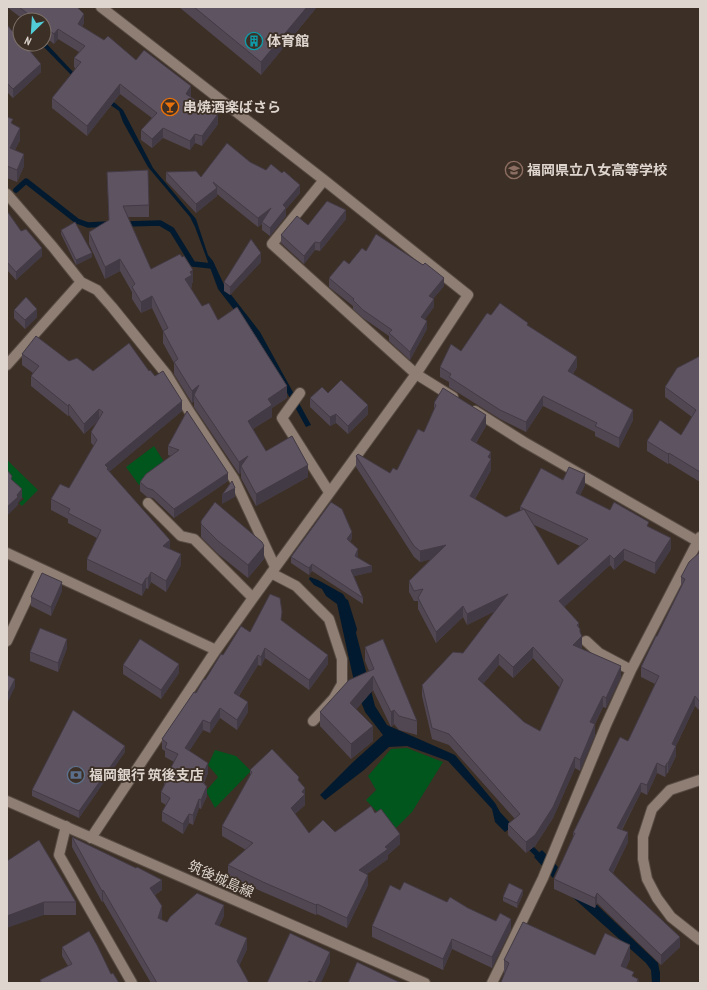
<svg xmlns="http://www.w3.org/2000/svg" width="707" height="990" font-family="'PT Sans Narrow','Noto Sans JP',sans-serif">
	<rect width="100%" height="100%" fill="#3c2f25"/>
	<!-- green -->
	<path fill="#00561d" d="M154 446 166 465 139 485 126 467Z
		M7 460 38 490 22 506 19 503 24 499C8 483 7 482 7 460Z
		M407 748 443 762 412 812 394 830 366 800 376 790 368 776 391 749Z
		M215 750 236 756 251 771 215 808 206 791 218 777 208 765Z"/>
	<!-- water -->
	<path fill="#021a2f" d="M44 41 88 88 115 103 123 110 153 168 196 219 208 255 213 261 225 287 260 332 311 425 306 427 259 342 218 289 195 227 190 217 148 167 123 122 119 111 78 82 41 44H44Z
		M310 577 318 580 343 594 346 599 348 600 357 629 356 633 375 706 387 725 455 755 495 803 500 812 513 826 505 832 495 822 492 809 448 761 407 746 389 747 364 770 325 800 320 795 352 763 383 735 365 712 355 686 337 604 326 596 322 589 314 585 309 579Z
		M542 850 558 867 553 878 534 857Z
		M575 884 658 963 660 973V983H652L651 970 646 963 569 894Z"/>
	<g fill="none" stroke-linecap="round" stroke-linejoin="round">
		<!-- stream -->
		<path stroke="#021a2f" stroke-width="5.5" d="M16 190 26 181 77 221 88 225 108 224
			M125 224 160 223 172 230 193 264 212 266
			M526 843 540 857"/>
		<defs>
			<path id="minor" d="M324 180 272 244 416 374 453 397
				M7 194 53 247 81 282 97 290 112 307 167 375 189 411 234 479 275 567
				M7 365 81 282
				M300 393 282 418 329 492
				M475 411 524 442 697 541
				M148 503 181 536 194 539 253 598
				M7 553 216 650
				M271 573 296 586 329 619 342 659V684L334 698 313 721
				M7 641 41 569
				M586 641 599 653 631 670
				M91 838 216 650 253 598 416 374 468 295 324 180 101 7
				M492 983 543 878 606 725 631 670 700 537"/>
			<path id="tertiary" d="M66 826 59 855 132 983"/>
			<path id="secondary" d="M700 780 670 790 652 809 643 837V859L647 879 657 898 671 917 700 940
				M7 801 425 983"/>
		</defs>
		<!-- minor casing -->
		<use href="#minor" stroke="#574b43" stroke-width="12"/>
		<!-- tertiary casing -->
		<use href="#tertiary" stroke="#574b43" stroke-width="12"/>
		<!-- secondary casing -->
		<use href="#secondary" stroke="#574b43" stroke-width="12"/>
		<!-- minor -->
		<use href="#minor" stroke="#8e7e73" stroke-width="10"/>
		<!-- tertiary -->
		<use href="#tertiary" stroke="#8e7e73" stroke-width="10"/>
		<!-- secondary -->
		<use href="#secondary" stroke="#8e7e73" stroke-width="10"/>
	</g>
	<!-- wall -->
	<path fill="#514753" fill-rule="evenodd" d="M7 7H77L84 23 82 27 191 96 190 97 218 124 202 146 195 143 190 150 163 138 152 148 141 140V130L152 118 120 94 87 136 52 108V98L76 69 74 67V58L79 52 58 39 54 44 44 36V20H24Z
		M179 7H317L261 75Z
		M7 25 41 72 13 98 7 92Z
		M7 117 13 124 20 140 15 150 24 166 17 182 7 178Z
		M250 162 300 193 286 209V216L270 236 262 230V224L258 227 217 194V196L196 213 166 181V172L201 177Z
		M107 172 149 205V217H128L151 269 193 282 192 283V287L190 288 202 306 218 320 287 398 272 408V417L253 429 266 451 308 477 256 506 241 478V473L239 474 194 407V401L192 403 174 374V363L163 343V331L152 308 141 313 132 299V292L120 271 105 279 89 244V232L109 221Z
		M7 208 8 212 21 231 42 256 16 280 7 270Z
		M346 219 320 251 315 250 304 264 281 243V235L308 225Z
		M61 230 92 257 76 265 61 234Z
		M366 251 444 286 433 299 434 307 425 319 427 329 410 360 389 341V336L363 318 353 309V306L329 287V278L349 264Z
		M261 262 230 295 224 291V282Z
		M14 310 37 317 25 329 14 318Z
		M491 315 528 326 577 367 573 374 633 420 619 448 595 436V432L543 406 526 432 500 419 449 387V382L440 377V367L461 351Z
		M22 354 69 361 93 371H149L182 411 109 472 170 549 181 565 166 592 151 582 148 589 146 588 142 596 87 570V559L97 538 68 523V519L51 510V499L69 488 94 446 91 443V432L99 420 84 434 69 415 68 416 31 386V376L33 373 22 365Z
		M700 356V482L669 463 668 464 647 451V441L681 435 692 417 665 397V387Z
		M328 393 368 414 348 434 336 423 330 426 310 407V398Z
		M434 403 486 426 476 443 491 458V470L475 499 506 517 520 511V507L563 480 585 485 580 495 610 510 649 527 671 549 655 574 624 560 614 570 610 565 564 607 579 628 582 647 581 649 621 677 606 708 603 707 595 724V735L580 771 575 768 553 818 535 846 526 853 508 835V824L515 819 449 745 432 739 422 696V685L463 653 495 611 467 625 463 617 436 643 418 609V601H414L409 592V581L431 559 420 562 414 557 356 467V456L390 473 397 470 424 432 434 411ZM532 524 580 546 558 565ZM533 658 560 688 540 731 524 722 483 684 499 665 513 678Z
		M187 411 228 481 174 518 153 498 147 497 140 491V482L171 456 168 455V446Z
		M201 521 264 559 248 578 218 554 201 537Z
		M352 538 350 542 358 555 357 557 372 572 354 576 363 598V604L312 571 309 575 291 563V557Z
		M700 552V711L695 706 676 746V756L668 773H667L665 777 657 773 647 795 641 792 622 830 628 842 613 873 680 947 661 965 597 903 595 908 554 889V879L573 837V833L628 741 655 684 641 677V667L657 636 681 586V577Z
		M62 591 51 616 31 606V597Z
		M282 621 328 664 309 690 265 658 261 666 258 665 239 696 248 712 237 730 220 718 210 733 203 730 189 751 208 773 204 783 205 786 207 796 201 809 199 808 193 825 189 823 183 834 162 821V812L166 805 161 802V792L164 785V781L174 762 165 757V751L162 749V739L223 655 250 632Z
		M365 647 417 721V735L399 730 394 724 391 727 373 690 356 709 373 741 351 759 320 726V712L369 671 365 661Z
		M67 648 58 672 30 661V652Z
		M123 665 179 673 161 699 123 674Z
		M125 752 79 818 32 796V790Z
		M250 770 299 782 305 794V805L295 814 309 833 335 832 375 813 400 844 388 855V859L367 874 368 885 347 928 317 914 316 915 263 892 228 876V865L246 850 222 836V826L250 777Z
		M72 837 162 890 155 895 162 917 161 919 167 922 224 916 219 926 247 949 239 966 249 983H151L103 901 102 902 72 847Z
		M7 861 76 902V915H44Z
		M400 890 447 902 468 908 511 929 492 968 452 949 443 970 372 937V926Z
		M523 894 517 908 503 901V897Z
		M62 947 111 974 119 983H40V980L68 966 62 956Z
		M595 955 630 959 626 968 634 977 638 979 639 983H501L504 974V960Z"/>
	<!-- shaded-wall -->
	<path fill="#423a44" d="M307 7H317L261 75V62Z
		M84 14V23L78 34V24Z
		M58 29V39L54 44V34Z
		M41 64V72L13 98V89Z
		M120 84V94L87 136V126Z
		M191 86V96L186 103V94Z
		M218 114V124L202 146V136Z
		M20 128V140L10 159V148Z
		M163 128V138L152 148V139Z
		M195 134V143L190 150V141Z
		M24 154V166L17 182V170Z
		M300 185V193L286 209V216L270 236V228L283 205Z
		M217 188V196L196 213V204Z
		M271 208 262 222V224L258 227V218Z
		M346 210V219L320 251V243Z
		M315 242V250L304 264V256Z
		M42 248V256L16 280V272Z
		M92 253V257L76 265V260Z
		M261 253V262L230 295V287Z
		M120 259V271L105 279V267Z
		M193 270V282L192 283V287L185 290V279Z
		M444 278V286L429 304V296Z
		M152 296V308L141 313V302Z
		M434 299V307L421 325V317Z
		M37 309V317L25 329V320Z
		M427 321V329L410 360V352Z
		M577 357V367L568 381V371Z
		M199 385 194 395V401L192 403V391Z
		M287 386V398L272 408V417L248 432V421L268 399Z
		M543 396V406L526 432V422Z
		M182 401V411L108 473 105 465Z
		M69 404V415L68 416V406Z
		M368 405V414L348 434V426Z
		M99 409V420L84 434V424Z
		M633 410V420L619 448V438Z
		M336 414V423L330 426V417Z
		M486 415V426L471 450V440Z
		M491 452V470L470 507V496Z
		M669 453V463L668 464V454Z
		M248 456 241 466V473L239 474V462Z
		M308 465V477L256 506V494Z
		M228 473V481L174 518V509Z
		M585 474V485L576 503V493Z
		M235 488V497L222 504V495Z
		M22 489V498L18 503V505L7 516V507Z
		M352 532V538L347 546V539Z
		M671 538V549L655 574V563Z
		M170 540V551L163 546Z
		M446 545V556L420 562V551Z
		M264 546V559L248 578V565Z
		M358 549V555L355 563V556Z
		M624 549V560L614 570V559Z
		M181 554V565L166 592V581Z
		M610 555V565L559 612V601Z
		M312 564V571L309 575V568Z
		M372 566V572L351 577V570Z
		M151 572V582L148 589V578Z
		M146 578V588L142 596V585Z
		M62 582V591L51 616V607Z
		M508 594V605L467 625V614Z
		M463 606V617L436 643V632Z
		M579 623V634L577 625Z
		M582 636V647L573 656V645Z
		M67 639V648L58 672V663Z
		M533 647V658L513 678V667Z
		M265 648V658L261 666V657Z
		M499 654V665L478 690V679Z
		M258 655V665L234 703V693Z
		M328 655V664L309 690V680Z
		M179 664V673L161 699V690Z
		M621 666V677L606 708V698Z
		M373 676V690L350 717V703Z
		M15 679V687L7 704V695Z
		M603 696V707L590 733V722Z
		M695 696V706L672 754V744Z
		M248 702V712L237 730V720Z
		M220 708V718L210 733V723Z
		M394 710V724L391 727V712Z
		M203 720V730L185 758V748Z
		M595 724V735L580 771V760Z
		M373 726V741L351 759V744Z
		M125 746V752L79 818V811Z
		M676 746V756L668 773V763Z
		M575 757V768L553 818 535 846 526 853V842Z
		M208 763V773L200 791V781Z
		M657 763V773L647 795V785Z
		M667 763V773L665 777V767Z
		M641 783V792L617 838V828Z
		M205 784V790L207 786V796L201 809V800Z
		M305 788V805L291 818V808L302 792Z
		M199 799V808L193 825V815Z
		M189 814V823L183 834V824Z
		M628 832V842L609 880V870Z
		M400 834V844L388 855V859L359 880V870Z
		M368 875V885L347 928V918Z
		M162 880V890L150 898V888Z
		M103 890V901L102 902V891Z
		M523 890V894L517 908V903Z
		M597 893V903L595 908V898Z
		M44 902V915L7 928V916Z
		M317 904V914L316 915V905Z
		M224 905V916L215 934V924Z
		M162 906V917L158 928V918Z
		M511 919V929L492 968V957Z
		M680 937V947L661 965V955Z
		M247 938V949L237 971V961Z
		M452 939V949L443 970V959Z
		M630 945V959L621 979V966Z
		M330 952V963L321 983H315Z"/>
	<!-- building -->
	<path fill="#5e5361" stroke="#423a44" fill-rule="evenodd" d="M19 7H77L84 14 78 24 104 40 108 36 136 60 144 50 191 86 186 94 218 114 202 136 195 134 190 141 163 128 152 139 141 130 157 113 120 84 87 126 52 98 81 62 74 58 85 46 58 29 54 34 44 26V20H36Z
		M194 7H307L261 62Z
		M7 25 20 40V44H24L41 64 13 89 7 83Z
		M7 117 13 119 11 123 20 128 10 148 24 154 17 170 7 166Z
		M227 143 250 162 266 170 271 164 282 173 284 171 300 185 283 205 286 208 270 228 262 222 271 208 258 218 213 182 217 188 196 204 166 172 196 171 201 177Z
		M148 170 149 205 123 206 151 269 180 254 182 257 184 256 193 270 190 272 192 275 185 279 202 306 209 303 218 320 237 307 287 386 268 399 272 405 248 421 266 451 292 436 308 465 256 494 241 466 248 456 239 462 194 395 199 385 192 391 174 362 178 359 163 331 168 328 152 296 141 302 132 287 135 284 120 259 105 267 89 232 109 220 107 172Z
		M327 201 346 210 320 243 315 242 304 256 281 235 297 216 308 225Z
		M7 211 21 231 26 229 42 248 16 272 7 262Z
		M75 222 92 253 76 260 61 230Z
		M376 234 423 265 425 263 444 278 429 296 434 299 421 317 427 321 410 352 389 333 392 330 363 310 353 300 354 299 329 278 344 260 349 264 362 248 366 251Z
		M251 239 261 253 230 287 224 282Z
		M26 297 37 309 25 320 14 310Z
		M500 303 528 323 527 325 577 357 568 371 633 410 619 438 595 426 597 423 543 396 526 422 500 410 449 377 451 374 440 367 451 344 461 351 487 313 491 315Z
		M36 336 69 361 77 358 93 371 129 343 149 371 150 370 155 376 163 371 182 401 105 465 108 468 107 469 170 540 163 546 181 554 166 581 151 572 148 578H146L142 585 87 559 101 530 68 513 70 509 51 499 60 484 69 488 97 440 91 432 103 412 99 409 84 424 69 404 68 406 31 376 39 366 22 354Z
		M700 356V472L669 453 668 454 647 441 660 420 681 435 696 410 665 387 677 368Z
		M341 380 368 405 348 426 336 414 330 417 310 398 322 387 328 393Z
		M443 388 486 415 471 440 491 452 488 457 491 459 470 496 506 517 524 509 558 565 588 539 520 507 541 468 563 480 569 467 585 474 576 493 610 510 614 502 649 522 647 526 671 538 655 563 624 549 614 559 610 555 559 601 579 623 577 625 580 629V632L582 636 573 645 621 666 606 698 603 696 590 722 595 724 580 760 575 757 553 807 535 835 526 842 508 824 520 814 449 734 432 728 422 685 453 652 463 653 508 594 467 614 463 606 436 632 418 598 423 589 414 591 409 581 446 545 420 551 414 546 356 456 358 454 390 473 393 468 397 470 418 429 424 432 436 405 434 403ZM533 647 563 680 540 731 524 722 478 679 499 654 513 667Z
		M187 411 228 473 174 509 153 490 147 488 140 482 146 474 179 450 168 446Z
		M7 470 12 476 11 479 22 489 17 495 18 497 7 507Z
		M232 481 235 488 222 495Z
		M215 502 262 542 264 546 248 565 218 541 201 524V521Z
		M331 502 342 509 352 532 347 539 358 549 355 556 372 566 351 570 363 598 312 564 309 568 291 557Z
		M700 552V702L695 696 672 744 676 746 668 763H667L665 767 657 763 647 785 641 783 617 828 628 832 609 870 680 937 661 955 597 893 595 898 554 879 575 833H573L620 737 628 741 659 676 641 667 656 636H657L685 579 681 577 689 562Z
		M42 573 62 582 51 607 31 597Z
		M270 594 280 598 282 612 281 620 328 655 309 680 265 648 261 657 258 655 234 693 248 702 237 720 220 708 210 723 203 720 185 748 208 763 200 781 205 784V785L207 786 201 800 199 799 193 815 189 814 183 824 162 812 170 798 161 792 166 782 164 781 178 754 165 748 167 743 162 739 194 692 196 693 204 679 205 680 221 654 223 655 241 626 250 632Z
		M40 628 67 639 58 663 30 652Z
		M140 639 179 664 161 690 123 665Z
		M383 639 417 721 399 716 394 710 391 712 373 676 350 703 373 726 351 744 320 712 349 680 374 669 365 647Z
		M7 675 15 679 7 695Z
		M73 710 125 746 79 811 32 790Z
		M272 749 299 777 298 780 305 788 302 792 305 794 291 808 309 833 323 820 335 832 371 806 375 813 381 809 400 834 385 847 388 849 359 870 368 875 347 918 317 904 316 905 263 882 228 865 253 843 222 826 252 772 250 770Z
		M72 837 136 868 137 867 162 880 150 888 162 906 158 918 167 922 170 917 197 893 224 905 215 924 247 938 237 961 249 983H157L103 890 102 891Z
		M39 840 76 902H44L7 916V861Z
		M404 882 447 902 450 897 468 908 496 921 500 913 511 919 492 957 452 939 443 959 372 926 390 885 400 890Z
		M509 883 523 890 517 903 503 897Z
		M523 922 595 955 605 933 630 945 621 966 634 972 632 976 638 979 637 982 639 983H504L501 982 509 963 504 960Z
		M89 931 97 945 111 974 113 973 119 983H42L40 980 72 964 62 947Z
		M290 933 330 952 315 983 309 981 308 983H267Z
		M357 962 401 983H348Z"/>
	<!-- icons -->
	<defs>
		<symbol id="building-ring" viewBox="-11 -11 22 22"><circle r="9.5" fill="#3c2f25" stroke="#0f9aa8" stroke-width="1.5"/><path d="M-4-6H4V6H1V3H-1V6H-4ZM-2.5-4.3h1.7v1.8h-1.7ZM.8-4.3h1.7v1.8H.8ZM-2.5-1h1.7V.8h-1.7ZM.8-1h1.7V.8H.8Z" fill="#0f9aa8"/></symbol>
		<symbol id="bar-ring" viewBox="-11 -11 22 22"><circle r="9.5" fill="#3c2f25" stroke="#e8710a" stroke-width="1.5"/><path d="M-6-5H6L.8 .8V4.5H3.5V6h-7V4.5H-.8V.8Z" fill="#e8710a"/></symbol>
		<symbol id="school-ring" viewBox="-11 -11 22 22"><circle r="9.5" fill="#3c2f25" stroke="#8d6e63" stroke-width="1.5"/><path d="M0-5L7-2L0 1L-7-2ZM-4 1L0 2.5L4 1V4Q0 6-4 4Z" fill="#8d6e63"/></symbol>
		<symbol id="bank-ring" viewBox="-11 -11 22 22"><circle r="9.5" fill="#3c2f25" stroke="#5c6f8a" stroke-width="1.5"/><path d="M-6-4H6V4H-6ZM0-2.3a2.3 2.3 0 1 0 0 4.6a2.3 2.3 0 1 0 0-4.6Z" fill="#5c6f8a"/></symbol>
	</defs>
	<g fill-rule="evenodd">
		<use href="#building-ring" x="244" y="31" width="20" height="20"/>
		<use href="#bar-ring" x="160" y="97" width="20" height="20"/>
		<use href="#school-ring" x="504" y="160" width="20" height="20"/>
		<use href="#bank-ring" x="66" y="765" width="20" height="20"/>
	</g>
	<g text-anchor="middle" stroke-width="3.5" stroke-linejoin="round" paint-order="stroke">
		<!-- poi labels -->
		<g font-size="14" font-weight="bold" fill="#ded5cf" stroke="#3c2f25" text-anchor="start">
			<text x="267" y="46">体育館</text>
			<text x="183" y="112">串焼酒楽ばさら</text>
			<text x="527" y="175">福岡県立八女高等学校</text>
			<text x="89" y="780">福岡銀行 筑後支店</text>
		</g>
		<!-- street labels -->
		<g font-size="14" fill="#ded5cf" stroke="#3c2f25">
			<text transform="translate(221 879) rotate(24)" y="5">筑後城島線</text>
		</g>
	</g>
	<!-- border -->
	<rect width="707" height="990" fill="none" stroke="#ded5cf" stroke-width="16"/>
	<!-- north arrow -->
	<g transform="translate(32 32) rotate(205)"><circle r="19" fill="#3c2f25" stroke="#7d7169"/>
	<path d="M0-3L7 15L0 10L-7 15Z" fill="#52ccd6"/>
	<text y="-6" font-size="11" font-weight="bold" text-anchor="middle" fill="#ded5cf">N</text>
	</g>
</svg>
